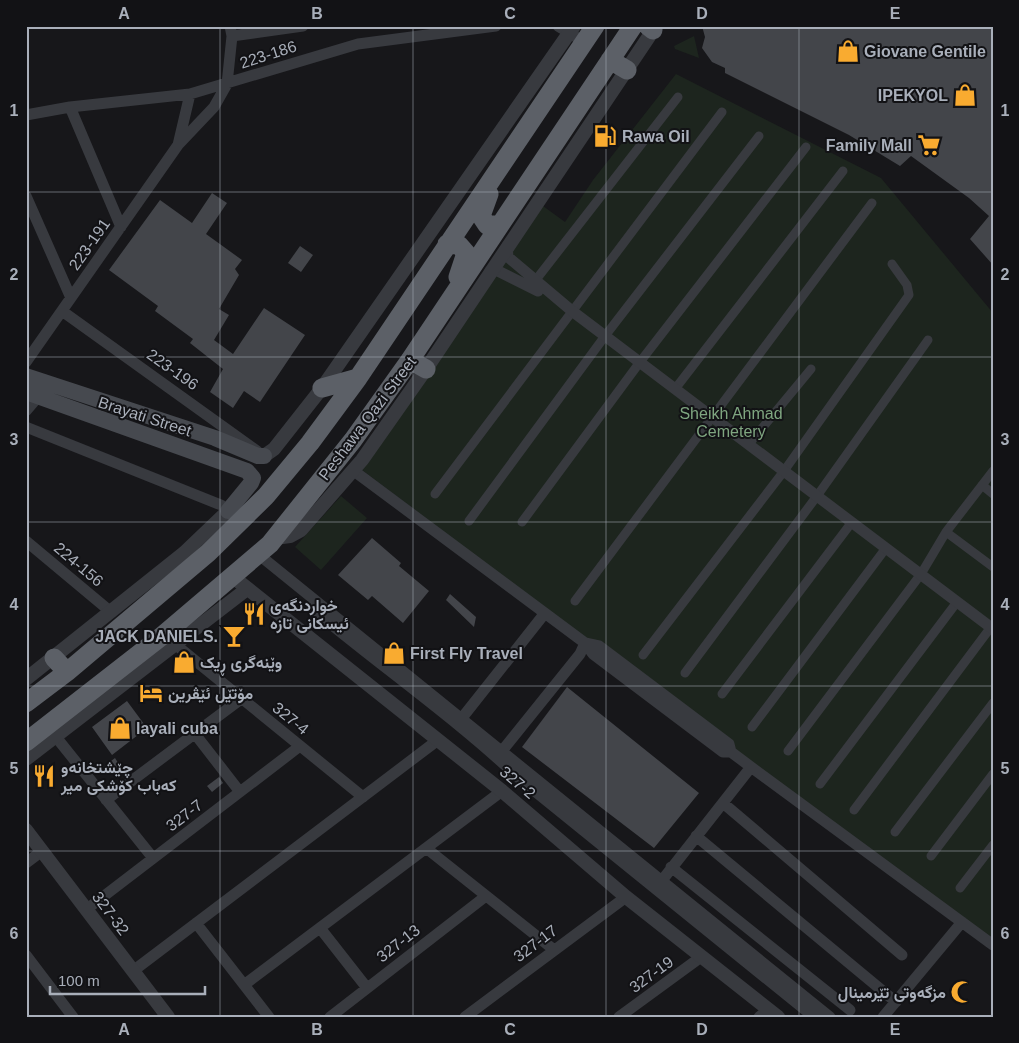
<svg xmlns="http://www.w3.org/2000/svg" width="1019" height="1043" font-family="Arial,Vazirmatn,sans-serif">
	<rect width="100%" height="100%" fill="#17171a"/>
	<!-- green -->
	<path fill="#1d251e" d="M694 36 699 58 675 49 674 46Z
		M676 74 881 178 993 313V947L362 470 543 206 565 222 593 180Z
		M341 496 367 518 321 570 295 547Z"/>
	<!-- building -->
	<path fill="#43454a" d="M702 26H993V265L970 239 989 216 969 198 911 156 900 166 849 135 725 73V68L712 62 702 48 705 37Z
		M212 193 227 203 206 234 242 260 235 269 239 275 219 309 229 315 214 340 233 354 264 308 305 335 260 402 244 391 233 408 210 392 223 369 190 343 193 339 155 311 158 306 109 270 160 200 192 223Z
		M300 246 313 255 301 272 288 263Z
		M372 538 401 563 399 566 429 591 403 623 372 596 368 600 338 575Z
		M450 594 476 617 474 627 446 600Z
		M567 687 699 793 654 848 522 747Z
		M127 701 147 728 112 755 92 727Z
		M115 758 120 766 107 775 102 768Z
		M219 777 223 783 212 792 207 786Z"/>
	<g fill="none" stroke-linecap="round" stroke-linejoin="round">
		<!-- pedestrian -->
		<path stroke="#383a3f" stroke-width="9" d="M535 281 678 97
			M675 389 843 171
			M749 444 811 369
			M982 485 993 494
			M435 494 722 112
			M469 521 605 336 759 136
			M522 522 640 362 806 147
			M946 532 993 567
			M575 601 872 203
			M643 655 784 471 909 295 907 285 892 264
			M685 673 817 496 928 340
			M722 694 852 522
			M752 727 886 548
			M788 751 921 574 946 532 993 471
			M820 784 957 602
			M854 810 991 627
			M895 832 993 703
			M931 856 993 774
			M960 888 993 845"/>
		<!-- minor -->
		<path stroke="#383a3f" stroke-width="11" d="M558 26 576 37
			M232 36 303 26
			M70 107 121 227
			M26 115 70 107 190 94 358 44 496 26
			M178 145 190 94
			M26 196 71 298
			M507 246 508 257 572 311 993 629
			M490 271H498L538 291
			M62 311 257 451
			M26 362 178 145 214 107 227 84 232 36 230 26
			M26 411 38 397
			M26 427 221 505 228 511
			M354 471 585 643 580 654 498 756
			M26 541 111 612
			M258 554 830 1017
			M310 607C379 665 456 718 521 780L814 1017
			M585 643 599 646 729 744 731 752H723L593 654Z
			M176 645 363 797
			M458 723 545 613
			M195 734 240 792
			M56 737 153 858
			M731 752 751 767
			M106 800 241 699
			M723 803 902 955
			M696 836 896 1002
			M426 848 553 949
			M26 863 42 851
			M671 867 850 1010
			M656 888 751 767 993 945
			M87 909 300 746
			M196 923 269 1017
			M320 928 367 988
			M26 955 73 1017
			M133 971 438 740
			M244 985 502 791
			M330 1017 486 896
			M465 1017 626 897
			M619 1017 701 957
			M759 1017 769 1009
			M883 1017 962 922"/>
		<!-- tertiary -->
		<path stroke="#383a3f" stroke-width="14" d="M264 456 274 449 322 388 574 26
			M275 538 290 536 301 530 362 460 426 369 656 26
			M233 577 502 791 626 897 778 1017
			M26 679 184 553 228 511
			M26 759 247 589
			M26 830 168 1017"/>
		<!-- secondary -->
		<path stroke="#46494f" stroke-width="16" d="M26 376 215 438 258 456H264
			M26 392 247 471 253 478 251 483 228 511"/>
		<!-- trunk -->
		<path stroke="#5c6067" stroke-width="19" d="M648 26 653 30
			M610 60 627 70
			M489 194 481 216 487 225H499
			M447 244 459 245 466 253 458 277
			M410 360 426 369
			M322 388 358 378
			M54 658 67 672
			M26 703 67 672 208 553 266 496 310 443 358 378 595 26
			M26 742 162 636 270 544 353 440 410 360 633 26"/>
	</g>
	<!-- grid -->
	<path fill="none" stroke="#a9afba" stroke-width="1" stroke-opacity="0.55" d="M220 26V1017M413 26V1017M606 26V1017M799 26V1017M26 192H993M26 357H993M26 522H993M26 686H993M26 851H993"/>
	<!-- icons -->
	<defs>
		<symbol id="shop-bare" viewBox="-9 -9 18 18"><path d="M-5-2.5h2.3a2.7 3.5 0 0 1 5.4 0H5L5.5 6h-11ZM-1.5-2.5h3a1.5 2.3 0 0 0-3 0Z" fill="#f9ab30" stroke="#121215" stroke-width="2.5" paint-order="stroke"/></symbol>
		<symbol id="fuel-bare" viewBox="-9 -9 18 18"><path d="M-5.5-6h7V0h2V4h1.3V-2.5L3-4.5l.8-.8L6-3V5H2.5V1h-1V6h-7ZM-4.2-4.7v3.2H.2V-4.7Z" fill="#f9ab30" stroke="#121215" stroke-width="2.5" paint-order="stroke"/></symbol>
		<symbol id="supermarket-bare" viewBox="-9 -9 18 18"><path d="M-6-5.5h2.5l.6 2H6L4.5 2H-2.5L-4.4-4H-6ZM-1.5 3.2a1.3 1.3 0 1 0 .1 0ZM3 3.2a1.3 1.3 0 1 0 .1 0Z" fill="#f9ab30" stroke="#121215" stroke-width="2.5" paint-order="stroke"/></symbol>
		<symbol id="restaurant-bare" viewBox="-9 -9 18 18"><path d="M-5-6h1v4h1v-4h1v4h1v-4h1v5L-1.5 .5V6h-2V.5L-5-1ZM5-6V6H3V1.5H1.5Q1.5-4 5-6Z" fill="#f9ab30" stroke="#121215" stroke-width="2.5" paint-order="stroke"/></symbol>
		<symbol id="bar-bare" viewBox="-9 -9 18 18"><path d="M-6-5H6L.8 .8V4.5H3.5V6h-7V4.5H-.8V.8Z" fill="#f9ab30" stroke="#121215" stroke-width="2.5" paint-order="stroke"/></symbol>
		<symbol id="hotel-bare" viewBox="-9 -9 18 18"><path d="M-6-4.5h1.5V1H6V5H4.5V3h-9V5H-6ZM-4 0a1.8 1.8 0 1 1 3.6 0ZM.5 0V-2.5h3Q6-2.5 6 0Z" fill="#f9ab30" stroke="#121215" stroke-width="2.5" paint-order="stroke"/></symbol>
		<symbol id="mosque-bare" viewBox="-9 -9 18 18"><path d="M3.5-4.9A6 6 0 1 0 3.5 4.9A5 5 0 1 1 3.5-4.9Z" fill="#f9ab30" stroke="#121215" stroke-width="2.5" paint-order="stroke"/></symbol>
	</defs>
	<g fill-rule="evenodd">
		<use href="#shop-bare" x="832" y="35" width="32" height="32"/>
		<use href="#shop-bare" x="949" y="79" width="32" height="32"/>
		<use href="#fuel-bare" x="589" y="120" width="32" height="32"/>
		<use href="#supermarket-bare" x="913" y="129" width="32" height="32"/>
		<use href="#restaurant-bare" x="238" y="598" width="32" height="32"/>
		<use href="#bar-bare" x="218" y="620" width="32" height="32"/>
		<use href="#shop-bare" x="378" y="637" width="32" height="32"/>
		<use href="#shop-bare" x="168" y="646" width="32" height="32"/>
		<use href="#hotel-bare" x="135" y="677" width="32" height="32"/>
		<use href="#shop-bare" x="104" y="712" width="32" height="32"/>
		<use href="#restaurant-bare" x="28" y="760" width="32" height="32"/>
		<use href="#mosque-bare" x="946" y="976" width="32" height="32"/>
	</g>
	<g text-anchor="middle" stroke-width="4" stroke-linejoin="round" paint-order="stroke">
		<!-- poi labels -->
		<g font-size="16" font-weight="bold" fill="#a9afba" stroke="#121215" text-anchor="start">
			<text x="864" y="57">Giovane Gentile</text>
			<text x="948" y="101" text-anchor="end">IPEKYOL</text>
			<text x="622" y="142">Rawa Oil</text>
			<text x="912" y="151" text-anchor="end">Family Mall</text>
			<text x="270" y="611">خواردنگەی<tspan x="270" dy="18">ئیسکانی تازە</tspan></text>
			<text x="218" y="642" text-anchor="end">JACK DANIELS.</text>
			<text x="410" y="659">First Fly Travel</text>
			<text x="200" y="668">وێنەگری ڕیک</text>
			<text x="168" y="699">مۆتێل ئێڤرین</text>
			<text x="136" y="734">layali cuba</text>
			<text x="61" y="773">چێشتخانەو<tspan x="61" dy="18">کەباب کۆشکی میر</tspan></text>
			<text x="946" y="998" text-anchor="end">مزگەوتی تێرمینال</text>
		</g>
		<!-- street labels -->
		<g font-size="16" fill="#a9afba" stroke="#121215">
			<text transform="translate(268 54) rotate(-18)" y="6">223-186</text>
			<text transform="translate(89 244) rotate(-55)" y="6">223-191</text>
			<text transform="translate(173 369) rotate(35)" y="6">223-196</text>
			<text transform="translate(145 416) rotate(18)" y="6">Brayati Street</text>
			<text transform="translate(367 418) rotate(-53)" y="6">Peshawa Qazi Street</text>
			<text transform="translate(79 564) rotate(40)" y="6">224-156</text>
			<text transform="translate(291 718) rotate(39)" y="6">327-4</text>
			<text transform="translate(518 782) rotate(40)" y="6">327-2</text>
			<text transform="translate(184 815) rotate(-37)" y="6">327-7</text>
			<text transform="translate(111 913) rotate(53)" y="6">327-32</text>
			<text transform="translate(398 943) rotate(-38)" y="6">327-13</text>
			<text transform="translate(535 943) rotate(-37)" y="6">327-17</text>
			<text transform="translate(651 974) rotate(-36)" y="6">327-19</text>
		</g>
		<!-- park labels -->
		<g font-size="16" fill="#7fa680" stroke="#121215">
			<text x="731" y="419">Sheikh Ahmad<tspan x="731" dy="18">Cemetery</tspan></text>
		</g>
	</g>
	<!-- border -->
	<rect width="1019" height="1043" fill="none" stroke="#121215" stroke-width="55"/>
	<!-- scale -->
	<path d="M50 986v8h155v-8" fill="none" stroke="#a9afba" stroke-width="2.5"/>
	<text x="58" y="986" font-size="15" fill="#a9afba" stroke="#121215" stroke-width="4" paint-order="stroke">100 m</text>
	<rect x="28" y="28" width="964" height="988" fill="none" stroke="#a9afba" stroke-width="2"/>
	<g font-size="16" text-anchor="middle" font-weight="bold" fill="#a9afba">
		<text x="124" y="19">A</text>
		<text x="317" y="19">B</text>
		<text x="510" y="19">C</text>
		<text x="702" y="19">D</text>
		<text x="895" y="19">E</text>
		<text x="14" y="116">1</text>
		<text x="1005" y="116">1</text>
		<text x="14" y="280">2</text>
		<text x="1005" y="280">2</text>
		<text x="14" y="445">3</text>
		<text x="1005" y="445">3</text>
		<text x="14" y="610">4</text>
		<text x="1005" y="610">4</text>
		<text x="14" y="774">5</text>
		<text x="1005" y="774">5</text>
		<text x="14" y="939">6</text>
		<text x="1005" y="939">6</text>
		<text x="124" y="1035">A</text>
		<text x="317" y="1035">B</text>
		<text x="510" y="1035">C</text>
		<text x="702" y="1035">D</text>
		<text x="895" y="1035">E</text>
	</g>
</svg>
